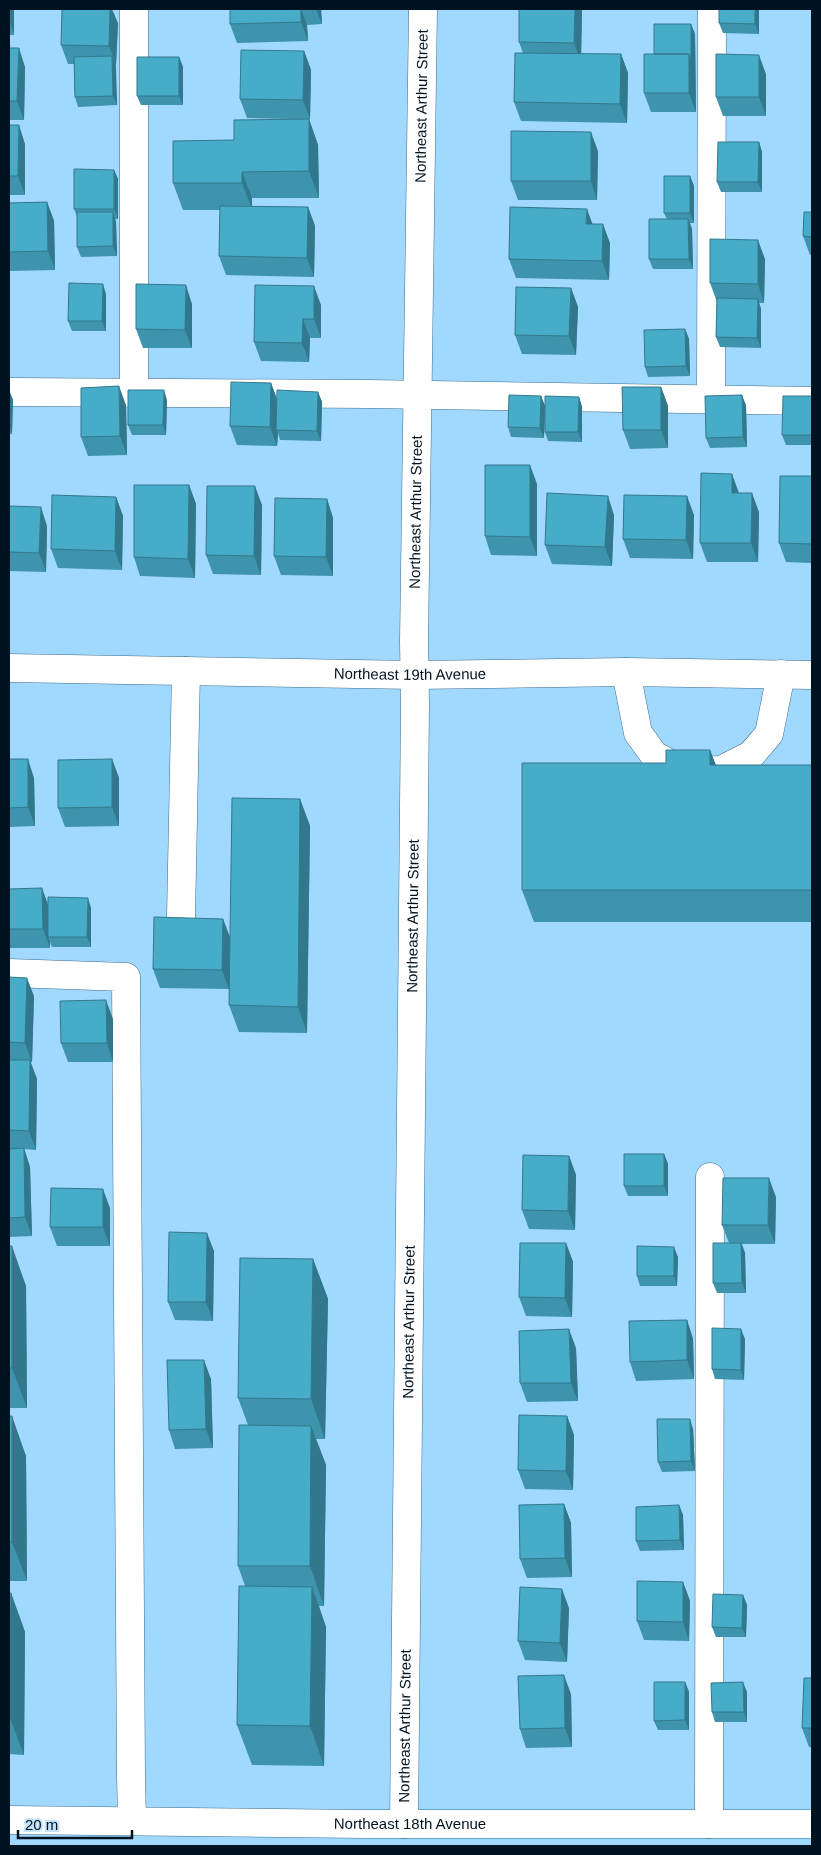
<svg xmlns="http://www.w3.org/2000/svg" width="821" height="1855" font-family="Arial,sans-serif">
	<rect width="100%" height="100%" fill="#a1d8fe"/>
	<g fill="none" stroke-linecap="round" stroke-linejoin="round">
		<defs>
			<g id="minor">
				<path d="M134 9V393"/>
				<path d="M9 392 368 394 812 401"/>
				<path d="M711 400 712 9"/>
				<path id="s1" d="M9 668 414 675 626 672 812 675"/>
				<path d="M626 672 638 733 654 755 683 771 721 770 751 755 769 734 781 674"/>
				<path d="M181 917 186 671"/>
				<path d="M9 973 126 977 131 1775 132 1821"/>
				<path id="s2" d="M9 1820 364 1824H812"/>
				<path id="s3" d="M404 1824 415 705 414 641 423 9"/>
				<path d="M709 1824 710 1177"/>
			</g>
		</defs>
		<!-- minor casing -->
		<use href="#minor" stroke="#3a6e90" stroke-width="29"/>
		<!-- minor -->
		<use href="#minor" stroke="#fff" stroke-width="28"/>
	</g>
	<!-- wall -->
	<path fill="#3d94ac" d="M9 9 14 35H9Z
		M230 9H321L322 24 307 25 308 41 237 43 230 24Z
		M582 9 581 54H621L628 73 627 123 521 121 514 102 523 53 519 42Z
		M719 9H759V34L723 33 719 23Z
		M118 23 116 65H115L117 105 78 107 75 97 74 64H68L61 45Z
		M691 24 695 34 696 112H651L644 93 654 54Z
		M9 48 25 67 24 120H9Z
		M304 51 311 70 310 119H309L318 145 319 198H252V206L308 207 315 226 314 277 226 275 219 256 220 210H183L173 183 234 140 292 119 247 118 240 99Z
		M179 57 183 67V105H141L137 96Z
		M766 74V116H723L716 97Z
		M9 125 25 144V195H9Z
		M759 142 762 152V192H721L717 182Z
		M598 151 597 200H518L511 181Z
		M114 170 118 179V219H115L116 222 117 256 81 257 77 247V216L74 209Z
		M690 176 694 186V223H690L692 229 693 269H653L649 259 667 219 664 213Z
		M47 202 54 221 55 270 9 271V203Z
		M812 212V255H810L803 236Z
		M592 224 610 243 609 280 516 278 509 259Z
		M765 259 764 303H759L761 309V348L720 347 716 337 717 302 710 283Z
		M571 288 578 307 576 355 522 354 515 335Z
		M106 294V331H72L68 321Z
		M192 304V348H143L136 329Z
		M321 305V338H310L309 362 261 361 254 342Z
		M685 329 689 339 690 376 648 377 645 367Z
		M271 383 277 399 318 392 322 402 321 441 280 440 278 433 277 446 237 445 230 426Z
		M661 387 668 406V448L630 449 623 430Z
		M9 390 13 400 12 434H9Z
		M541 396 545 406 544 438 511 437 508 427Z
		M812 396V445H786L782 435Z
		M579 397 582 407V442L548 441 545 432Z
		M167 400 166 435H132L128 425Z
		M126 405 127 455 88 456 81 437Z
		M746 405 747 447 710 448 706 438Z
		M812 476V563L786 562 779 543Z
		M537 484V556L491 555 485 536Z
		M189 485 196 504 195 578 140 576 134 557Z
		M116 497 123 516 122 570 58 568 51 549Z
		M327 499 333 518V576L281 575 274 556Z
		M262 505 261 575 213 574 206 555Z
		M9 506 47 526 46 572 9 571Z
		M759 512 758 562H707L700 543Z
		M614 515 612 566 552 564 545 545Z
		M694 515 693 559 630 558 623 539Z
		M710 750 716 765H812V922H534L522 890 666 763Z
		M9 759 34 778 35 826 9 827Z
		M112 759 119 778V826L65 827 58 808Z
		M300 799 310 826 307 1033 239 1032 229 1005V989L160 988 153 969 223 919 230 937Z
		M9 889 48 905 91 908V947H52L50 942V948H9Z
		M9 977 34 996 32 1062H30L37 1079 36 1150 24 1149 30 1167 32 1236 9 1237Z
		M113 1019V1062H68L61 1043Z
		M664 1154 668 1164V1196H628L624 1186Z
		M569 1156 576 1175 575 1230 529 1229 522 1210Z
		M776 1197 775 1244H742L745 1253 746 1293H717L713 1283 729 1243 722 1225Z
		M110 1208V1246H57L50 1227Z
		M566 1243 573 1262 572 1317 526 1316 519 1297Z
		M9 1246 26 1286 27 1408H9Z
		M214 1251 213 1321 175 1320 168 1302Z
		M678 1257 677 1286H640L637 1276Z
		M313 1259 328 1299 325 1439H316L326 1465 324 1606H319L326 1627 324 1766 252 1765 237 1725 245 1586 238 1566 248 1425 238 1398Z
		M687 1320 693 1339 694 1379 636 1381 630 1362Z
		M745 1339 744 1380 715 1379 712 1369Z
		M576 1348 578 1401 527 1402 520 1383Z
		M211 1379 213 1448 175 1449 169 1430Z
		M9 1416 26 1456 27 1581H9Z
		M567 1416 574 1435 573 1490 525 1489 518 1470Z
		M693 1429 695 1471 662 1472 658 1462Z
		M564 1504 571 1523 572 1577 527 1578 520 1559Z
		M679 1505 683 1515 684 1550 640 1551 636 1541Z
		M683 1582 690 1601 689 1641 644 1640 637 1621Z
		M9 1593H11L25 1632 24 1755 9 1754Z
		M743 1595 747 1605 746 1637H716L712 1627Z
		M569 1608 567 1662 525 1660 518 1641Z
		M812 1678V1747H809L802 1728Z
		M685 1682 689 1692V1730H658L654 1721Z
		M747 1692V1722H715L712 1712Z
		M571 1694 572 1747 526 1748 520 1729Z"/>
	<!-- shaded-wall -->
	<path fill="#32788c" d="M9 9H14V35L9 19Z
		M110 9H112L118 23 116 65 109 46Z
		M301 9 307 25 308 41 301 22Z
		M316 9H321L322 24Z
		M575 9H582L581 62 574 43Z
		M755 9H759V34L755 24Z
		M691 24 695 34 696 112 689 93V54Z
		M19 48 25 67 24 120 17 101Z
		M304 51 311 70 310 119 303 100Z
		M621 54 628 73 627 123 620 104Z
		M759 55 766 74V116L759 97Z
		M112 56 116 66 117 105 113 96Z
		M179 57 183 67V105L179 96Z
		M309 119 318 145 319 198 309 171Z
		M19 125 25 144V195L18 176Z
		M591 132 598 151 597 200 591 181Z
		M759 142 762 152V192L758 182Z
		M114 170 118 179V219L114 209Z
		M242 172 252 198V209L242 183Z
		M690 176 694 186V223L690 213Z
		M47 202 54 221 55 270 48 251Z
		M308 207 315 226 314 277 307 258Z
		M587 209 594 228 586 224Z
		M113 212 116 222 117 256 113 246Z
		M688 219 692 229 693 269 689 259Z
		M603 224 610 243 609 280 602 261Z
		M758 240 765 259 764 303 758 284Z
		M103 284 106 294V331L102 321Z
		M186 285 192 304V348L185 330Z
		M314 286 321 305V338L314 319Z
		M571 288 578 307 576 355 569 336Z
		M758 299 761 309V348L757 338Z
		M303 319 310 338 309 362 302 343Z
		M685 329 689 339 690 376 686 366Z
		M271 383 278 402 276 430 278 433 277 446 270 427Z
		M119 386 126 405 127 455 120 436Z
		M661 387 668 406V448L661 430Z
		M9 390 13 400 12 434 9 424Z
		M164 390 167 400 166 435 163 425Z
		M318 392 322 402 321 441 317 431Z
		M742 395 746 405 747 447 743 437Z
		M541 396 545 406 544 438 540 428Z
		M579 397 582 407V442L578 432Z
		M530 465 537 484V556L530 537Z
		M732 474 739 493H732Z
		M189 485 196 504 195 578 188 559Z
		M255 486 262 505 261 575 254 556Z
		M752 493 759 512 758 562 751 543Z
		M608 496 614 515 612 566 605 547Z
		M687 496 694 515 693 559 686 540Z
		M116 497 123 516 122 570 115 551Z
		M327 499 333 518V576L326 557Z
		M41 507 47 526 46 572 39 553Z
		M710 750 722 783 710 765Z
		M28 759 34 778 35 826 28 807Z
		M112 759 119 778V826L112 807Z
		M300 799 310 826 307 1033 298 1007Z
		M42 888 49 907 48 937 50 942V948L43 929Z
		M88 898 91 908V947L87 937Z
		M223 919 230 938 229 989 222 970Z
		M27 978 34 996 32 1062 25 1043Z
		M106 1000 113 1019V1062L107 1043Z
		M30 1060 37 1079 36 1150 29 1131Z
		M24 1148 30 1167 32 1236 25 1217Z
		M664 1154 668 1164V1196L664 1186Z
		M569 1156 576 1175 575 1230 568 1211Z
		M769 1178 776 1197 775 1244 768 1225Z
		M103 1189 110 1208V1246L103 1227Z
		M207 1233 214 1251 213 1321 206 1302Z
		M566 1243 573 1262 572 1317 565 1298Z
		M741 1243 745 1253 746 1293 742 1283Z
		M12 1246 26 1286 27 1408 12 1368Z
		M674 1247 678 1257 677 1286 674 1276Z
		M313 1259 328 1299 325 1439 311 1399Z
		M687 1320 693 1339 694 1379 687 1360Z
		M569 1329 576 1348 578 1401 571 1383Z
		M741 1329 745 1339 744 1380 741 1370Z
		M204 1360 211 1379 213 1448 206 1429Z
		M12 1416 26 1456 27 1581 12 1542Z
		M567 1416 574 1435 573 1490 566 1471Z
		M690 1419 693 1429 695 1471 691 1461Z
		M311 1426 326 1465 324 1606 310 1566Z
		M564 1504 571 1523 572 1577 565 1558Z
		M679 1505 683 1515 684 1550 680 1540Z
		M683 1582 690 1601 689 1641 683 1622Z
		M312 1587 326 1627 324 1766 310 1726Z
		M562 1589 569 1608 567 1662 560 1643Z
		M11 1593 25 1632 24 1755 9 1715Z
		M743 1595 747 1605 746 1637 742 1628Z
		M564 1675 571 1694 572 1747 565 1728Z
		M685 1682 689 1692V1730L685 1720Z
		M743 1682 747 1692V1722L744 1712Z"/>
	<!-- building -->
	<path fill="#47acc8" stroke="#32788c" d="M62 9H110L109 46 61 45Z
		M230 9H301V22L230 24Z
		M519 9H575L574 43 519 42Z
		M719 9H755V24L719 23Z
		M654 24H691V60L689 54H654Z
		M9 48H19L17 101H9Z
		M241 50 304 51 303 100 240 99Z
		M515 53 621 54 620 104 514 102Z
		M644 54H689V93H644Z
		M716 54 759 55V97H716Z
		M112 56 113 96 75 97 74 57Z
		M137 57H179V96H137Z
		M309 119V171L242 172V183H173V141L234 140V120Z
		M9 125H19L18 176H9Z
		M511 131 591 132V181H511Z
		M718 142H759L758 182H717Z
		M74 169 114 170V209H74Z
		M664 176H690V213H664Z
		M47 202 48 251 9 252V203Z
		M220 206 308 207 307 258 219 256Z
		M510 207 587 209 586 224H603L602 261 509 259Z
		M77 212H113V246L77 247Z
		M804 212H812V237L803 236Z
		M649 219H688L689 259H649Z
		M710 239 758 240V284L710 283Z
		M69 283 103 284 102 321H68Z
		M136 284 186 285 185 330 136 329Z
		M255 285 314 286V319H303L302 343 254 342Z
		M516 287 571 288 569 336 515 335Z
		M717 298 758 299 757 338 716 337Z
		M685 329 686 366 645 367 644 330Z
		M231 382 271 383 270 427 230 426Z
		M119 386 120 436 81 437V388Z
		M622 387H661V430H623Z
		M128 390H164L163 425H128Z
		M277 390 318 392 317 431 276 430Z
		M509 395 541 396 540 428 508 427Z
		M742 395 743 437 706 438 705 396Z
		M545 396 579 397 578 432H545Z
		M783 396H812V435H782Z
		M485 465H530V537L485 536Z
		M701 473 732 474V493H752L751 543H700Z
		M780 476H812V544L779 543Z
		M134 485H189L188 559 134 557Z
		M207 486H255L254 556 206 555Z
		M547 493 608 496 605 547 545 545Z
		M52 495 116 497 115 551 51 549Z
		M624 495 687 496 686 540 623 539Z
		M275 498 327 499 326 557 274 556Z
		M9 506 41 507 39 553 9 552Z
		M666 750H710V765H812V890H522V763H666Z
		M9 759H28V807L9 808Z
		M112 759V807L58 808V760Z
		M232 798 300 799 298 1007 229 1005Z
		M42 888 43 929H9V889Z
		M48 897 88 898 87 937H48Z
		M154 917 223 919 222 970 153 969Z
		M9 977 27 978 25 1043 9 1042Z
		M106 1000 107 1043H61L60 1001Z
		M9 1060H30L29 1131 9 1130Z
		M24 1148 25 1217 9 1218V1149Z
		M624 1154H664V1186H624Z
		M523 1155 569 1156 568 1211 522 1210Z
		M723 1178H769L768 1225H722Z
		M51 1188 103 1189V1227H50Z
		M169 1232 207 1233 206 1302H168Z
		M520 1243H566L565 1298 519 1297Z
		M713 1243H741L742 1283H713Z
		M9 1246H12V1368H9Z
		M637 1246 674 1247V1276H637Z
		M240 1258 313 1259 311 1399 238 1398Z
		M687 1320V1360L630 1362 629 1321Z
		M712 1328 741 1329V1370L712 1369Z
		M569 1329 571 1383H520L519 1331Z
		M167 1360H204L206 1429 169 1430Z
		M519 1415 567 1416 566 1471 518 1470Z
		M9 1416H12V1542H9Z
		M657 1419H690L691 1461 658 1462Z
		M239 1425 311 1426 310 1566H238Z
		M564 1504 565 1558 520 1559 519 1505Z
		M679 1505 680 1540 636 1541V1507Z
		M637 1581 683 1582V1622L637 1621Z
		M239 1586 312 1587 310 1726 237 1725Z
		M520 1587 562 1589 560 1643 518 1641Z
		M9 1593H11L9 1715Z
		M713 1594 743 1595 742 1628 712 1627Z
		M564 1675 565 1728 520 1729 518 1676Z
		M804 1678H812V1728H802Z
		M654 1682H685V1720L654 1721Z
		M743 1682 744 1712H712L711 1683Z"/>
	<g text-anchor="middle" stroke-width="5" stroke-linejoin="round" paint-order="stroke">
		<!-- street labels -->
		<g font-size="15" fill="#011320" stroke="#c2e2f9">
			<text dy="5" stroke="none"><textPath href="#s3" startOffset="1718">Northeast Arthur Street</textPath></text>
			<text dy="5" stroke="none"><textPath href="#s3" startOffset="1312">Northeast Arthur Street</textPath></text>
			<text dy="5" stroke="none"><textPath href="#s1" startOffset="401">Northeast 19th Avenue</textPath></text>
			<text dy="5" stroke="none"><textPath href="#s3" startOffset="908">Northeast Arthur Street</textPath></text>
			<text dy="5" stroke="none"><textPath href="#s3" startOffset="502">Northeast Arthur Street</textPath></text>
			<text dy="5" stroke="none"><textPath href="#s3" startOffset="98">Northeast Arthur Street</textPath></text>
			<text dy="5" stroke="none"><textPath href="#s2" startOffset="401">Northeast 18th Avenue</textPath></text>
		</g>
	</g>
	<!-- border -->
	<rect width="821" height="1855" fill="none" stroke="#011320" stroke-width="20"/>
	<!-- scale -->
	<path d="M18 1830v8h114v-8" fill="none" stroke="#011320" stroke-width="2.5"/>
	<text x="25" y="1830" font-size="15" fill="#011320" stroke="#c2e2f9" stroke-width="4" paint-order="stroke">20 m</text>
</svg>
